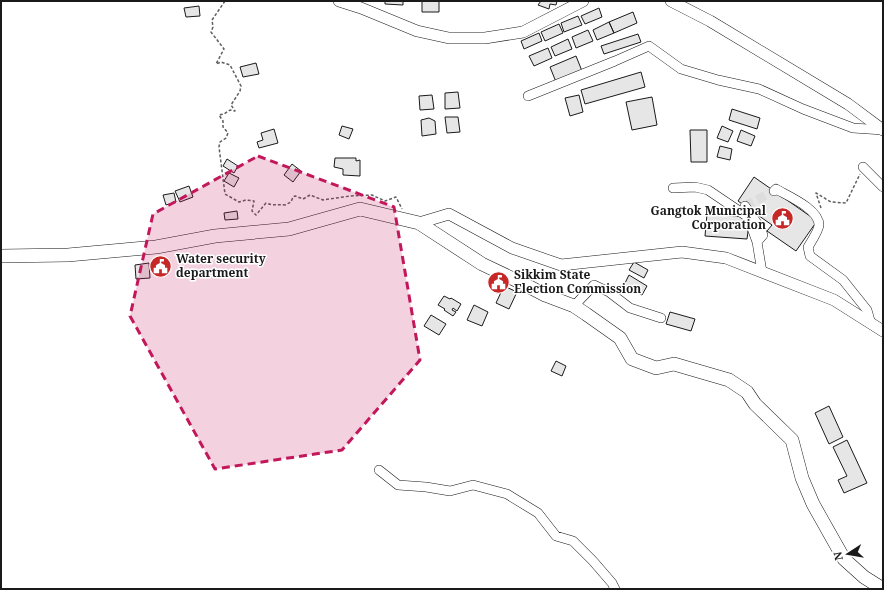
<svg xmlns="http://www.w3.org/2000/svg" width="884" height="590" font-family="'Noto Serif',serif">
	<rect width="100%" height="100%" fill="#fff"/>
	<!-- building -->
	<path fill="#e6e6e6" stroke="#1a1a1a" d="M385 1H403V5L385 4Z
		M422 1H439V12H422Z
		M541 1H557L556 5 550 4 549 9 538 5Z
		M199 6 200 16 186 17 184 8Z
		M599 8 602 17 585 24 581 16Z
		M633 12 637 23 614 33 609 22Z
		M578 16 582 25 564 32 561 23Z
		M609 22 614 33 597 40 593 30Z
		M559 24 563 33 545 41 541 32Z
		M588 30 593 41 576 48 572 37Z
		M539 33 542 41 524 49 521 41Z
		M638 34 641 42 604 54 601 46Z
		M568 39 572 49 555 56 551 47Z
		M548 48 552 58 534 66 529 56Z
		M576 56 582 71 556 82 550 67Z
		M256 63 259 74 243 77 240 67Z
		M641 72 645 87 585 104 581 90Z
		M458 92 460 108 445 109V93Z
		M432 95 434 109 420 110 419 96Z
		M579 95 583 112 570 116 565 98Z
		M652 97 657 125 632 130 626 102Z
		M732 109 760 118 757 129 729 120Z
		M445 117H458L460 132 447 133Z
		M429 118 435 121 436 134 422 136 421 120Z
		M342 126 353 129 349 139 339 135Z
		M722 126 733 131 728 142 717 138Z
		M274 129 278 143 259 148 257 142 263 140 261 133Z
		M690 130H707V162H691Z
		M741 130 755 136 751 146 737 141Z
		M720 146 732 149 730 160 717 157Z
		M335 158H356V161L360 160V176L343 175V169L334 167Z
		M227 159 238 166 234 173 223 166Z
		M292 164 301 171 293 182 284 175Z
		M229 173 239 178 234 187 224 181Z
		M754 177 817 221 796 251 767 231 772 225 738 201Z
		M189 186 193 197 180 202 175 191Z
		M174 193 176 202 166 205 163 195Z
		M237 211 238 219 225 220 224 213Z
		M707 214 747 217 749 224 747 239 705 236Z
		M634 262 648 270 644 278 629 270Z
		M149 263 150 278 136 279 135 265Z
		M629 275 647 286 642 295 624 285Z
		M504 286 517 292 509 309 496 303Z
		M444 296 450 299 451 298 461 304 457 311 453 308 452 310 456 312 453 316 444 310 445 309 438 305Z
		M474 305 488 312 482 326 467 320Z
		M670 312 695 319 691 331 666 324Z
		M431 315 446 324 439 335 424 326Z
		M556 361 566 366 562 376 551 371Z
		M829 406 843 437 829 444 815 413Z
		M847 440 867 483 844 493 838 480 847 476 833 447Z"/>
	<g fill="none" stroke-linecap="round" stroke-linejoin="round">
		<!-- minor-tunnel -->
		<path stroke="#ddd" stroke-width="9" stroke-dasharray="9 4.5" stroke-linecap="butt" d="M745 206 774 191"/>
		<defs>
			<path id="minor" d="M528 96 615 61 649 46 681 69 718 80 759 89 803 109 853 128 883 130
				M863 167 883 187
				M673 188 695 187 708 190 748 217 757 242 762 272
				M774 191 776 189C788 196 819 209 819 225 819 230 811 242 808 247L810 256 843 280 867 310 871 324
				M745 206 759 226 763 235 757 242
				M574 306 594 285 609 292 630 308 661 318
				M379 470 398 485 426 487 450 491 473 485 507 494 538 513 556 536 573 541 593 561 612 583 615 589"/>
			<path id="major" d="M339 1 361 8 417 31 449 38H485L523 32 583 1
				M671 1 710 21 848 104 883 130
				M419 223 449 214 512 248 561 265 682 252 726 258 834 300 883 331"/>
			<path id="highway" d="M1 256 68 255 156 247 215 236 289 229 360 209 419 223 482 264 524 284 545 295 574 306 586 314 620 338 632 359 656 368 674 364 729 380 747 392 755 404 792 440 802 478 813 504 844 559 864 577 883 589"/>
		</defs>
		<!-- minor casing -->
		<use href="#minor" stroke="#1a1a1a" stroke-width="10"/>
		<!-- major casing -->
		<use href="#major" stroke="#1a1a1a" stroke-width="12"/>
		<!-- highway casing -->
		<use href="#highway" stroke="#1a1a1a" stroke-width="14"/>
		<!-- path -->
		<path stroke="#5f5f5f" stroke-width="1.5" stroke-dasharray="3 2" stroke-linecap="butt" d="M225 1 212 20 213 27 211 32 224 49 216 64 221 62 230 65 241 86 240 91 231 105 235 111 230 110 224 114 219 115 223 121V127L228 133 226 138 220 142 219 147 225 194 239 202 246 200 254 201 252 211 256 215 266 203C274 206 277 204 285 205L291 202 293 197 295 196 303 199 310 195 323 200 350 196 372 195 385 201 396 197 402 209
			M821 208 816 193 831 202 846 203 860 174"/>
		<!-- minor -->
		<use href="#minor" stroke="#fff" stroke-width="9"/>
		<!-- major -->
		<use href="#major" stroke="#fff" stroke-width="11"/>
		<!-- highway -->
		<use href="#highway" stroke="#fff" stroke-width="13"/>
	</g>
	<!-- marked area -->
	<path fill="#c2185b" fill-opacity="0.2" stroke="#c2185b" stroke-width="3" stroke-dasharray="8 5" stroke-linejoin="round" d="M258 156 394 207 420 360 342 450 215 469 130 316 153 214Z"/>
	<!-- icons -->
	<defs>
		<symbol id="civic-disc" viewBox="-11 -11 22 22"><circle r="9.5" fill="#c62828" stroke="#fff"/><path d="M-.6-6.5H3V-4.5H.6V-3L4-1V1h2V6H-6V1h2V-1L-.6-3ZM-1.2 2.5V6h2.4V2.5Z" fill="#fff"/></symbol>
	</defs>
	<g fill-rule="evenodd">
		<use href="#civic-disc" x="770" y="206" width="25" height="25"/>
		<use href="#civic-disc" x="148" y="254" width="25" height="25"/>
		<use href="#civic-disc" x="486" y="270" width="25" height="25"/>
	</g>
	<g text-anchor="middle" stroke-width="3" stroke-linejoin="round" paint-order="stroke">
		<!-- poi labels -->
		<g font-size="12" font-weight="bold" fill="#1a1a1a" stroke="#fff" text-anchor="start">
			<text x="766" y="215" text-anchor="end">Gangtok Municipal<tspan x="766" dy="14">Corporation</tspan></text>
			<text x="176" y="263">Water security<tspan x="176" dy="14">department</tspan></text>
			<text x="514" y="279">Sikkim State<tspan x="514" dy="14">Election Commission</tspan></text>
		</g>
	</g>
	<!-- border -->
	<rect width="884" height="590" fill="none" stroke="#1a1a1a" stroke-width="4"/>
	<!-- north arrow -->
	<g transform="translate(848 554) rotate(258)" stroke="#ffffff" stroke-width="3" paint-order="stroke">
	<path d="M0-3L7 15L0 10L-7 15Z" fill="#1a1a1a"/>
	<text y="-6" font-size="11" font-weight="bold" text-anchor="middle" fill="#1a1a1a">N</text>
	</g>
</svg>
